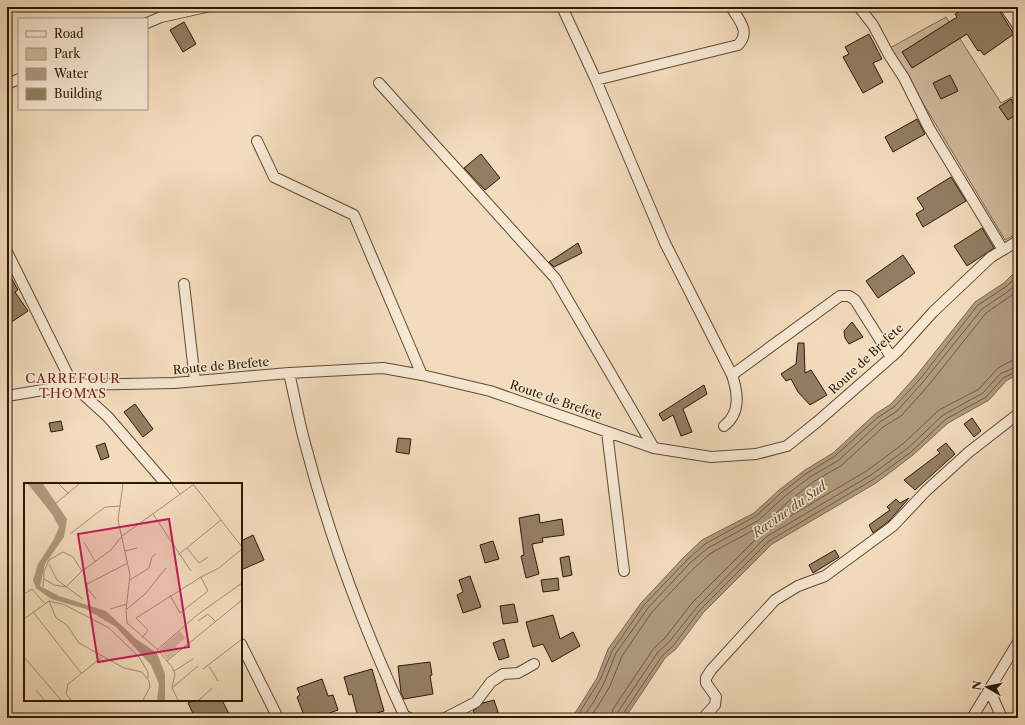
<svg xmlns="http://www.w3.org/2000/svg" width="1025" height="725" font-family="'Libre Caslon Text',serif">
	<rect width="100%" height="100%" fill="#f3dcbd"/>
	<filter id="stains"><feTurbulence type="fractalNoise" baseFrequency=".005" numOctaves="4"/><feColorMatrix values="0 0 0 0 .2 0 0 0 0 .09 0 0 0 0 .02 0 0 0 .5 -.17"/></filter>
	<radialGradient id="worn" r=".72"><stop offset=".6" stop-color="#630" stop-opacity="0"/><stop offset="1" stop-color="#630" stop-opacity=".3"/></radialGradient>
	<!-- green -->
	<path fill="#d1bb9d" stroke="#7e6a50" d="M946 17 1001 103 1018 94V233L1005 240 890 48Z"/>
	<!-- water -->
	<path fill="#af9a7e" stroke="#7b664d" d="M1018 269V374L1006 381 989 400 948 423 913 455 876 483 772 544 703 613 676 649 665 658 625 718H572L597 678 608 649 641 603 684 557 702 540 754 513 779 490 805 470 833 453 874 415 891 404 916 376 975 302 1004 283Z"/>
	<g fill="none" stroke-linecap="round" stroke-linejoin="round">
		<!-- shore -->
		<path stroke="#6e5a40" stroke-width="1" d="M576 718 600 680 612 651 644 605 687 560 705 544 756 516 781 493 807 473 835 456 877 418 894 407 920 379 978 305 1007 286 1018 275
			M582 718 593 703 604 683 616 653 648 608 690 563 708 548 759 520 785 496 810 477 839 460 880 422 897 411 923 382 982 309 1010 290 1018 282
			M589 718 598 706 610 686 622 656 652 612 694 568 711 553 763 525 789 501 813 482 842 465 883 427 901 416 928 386 986 313 1018 291
			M611 718 613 709 654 648 665 638 692 603 762 533 868 470 904 443 939 410 979 389 998 368 1011 361 1018 360
			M617 718 618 712 658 652 669 642 697 607 766 537 871 475 908 448 943 415 983 393 1000 374 1018 366
			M622 718 623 714 662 656 673 646 700 610 769 541 874 479 911 452 946 419 986 397 1003 378 1018 371"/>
	</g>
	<!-- building -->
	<path fill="#937e64" stroke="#2c1903" d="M966 7H997L1014 34 984 55 980 50 978 51 967 34 912 68 902 52 957 17 955 14Z
		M184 22 196 44 183 52 170 30Z
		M869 34 882 59 873 63 883 82 863 93 843 57 849 54 845 47Z
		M950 75 958 91 941 99 933 83Z
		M1011 99 1018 113 1008 120 999 107Z
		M917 119 925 134 893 152 885 137Z
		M481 154 500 178 485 190 464 168Z
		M951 177 966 201 923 227 916 214 924 209 917 198Z
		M982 228 994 248 967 266 954 246Z
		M578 243 582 253 554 267 549 262Z
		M903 255 915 273 878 298 866 281Z
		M7 270 18 290 15 292 28 311 7 325Z
		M852 322 863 337 849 344 845 338 844 331Z
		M798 343H804L805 373 811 370 827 395 810 405 798 392 791 379 786 381 781 374 796 364Z
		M704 385 707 394 683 409 692 432 681 436 673 415 663 421 659 414Z
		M135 404 153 429 143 437 124 412Z
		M972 418 981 431 974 437 964 424Z
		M61 421 63 430 51 432 49 423Z
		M398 438 411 439 409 454 396 452Z
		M105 443 109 457 101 460 96 446Z
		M946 443 955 454 915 490 904 480 940 453 937 450Z
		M909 498 889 521 873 533 869 525 890 510 887 507 896 499 900 503Z
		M539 514 540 523 562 519 564 535 542 538 543 542 532 544 539 574 526 578 521 556 524 555 519 518Z
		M253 535 264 560 241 570V541Z
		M493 541 499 559 485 563 480 545Z
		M835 550 839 557 813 573 809 565Z
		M569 556 572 575 563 577 560 558Z
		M470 576 481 607 463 613 457 595 463 592 459 580Z
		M558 578 559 590 543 592 541 580Z
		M514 604 518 622 503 624 500 606Z
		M553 615 560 639 573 632 580 646 552 662 543 644 533 647 526 622Z
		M504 639 509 657 499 660 493 643Z
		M430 662 432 675 430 676 433 694 404 699 401 693 398 666Z
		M372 669 384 711 358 718 352 694 349 695 344 677Z
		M322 679 328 696 333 695 338 710 316 718H305L297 697 300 695 297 688Z
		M195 700H222L231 718H195L188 703Z
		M494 700 500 718H476L473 711 483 703Z"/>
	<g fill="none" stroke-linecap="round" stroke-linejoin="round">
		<defs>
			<path id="minor" d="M562 7 596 80 665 243 732 375 840 296H849L855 300 891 357
				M859 7 873 25 889 55 904 78 929 128 1003 250
				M1005 7 1018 26
				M147 23 161 17 206 7
				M596 80 738 45C751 32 739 20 731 7
				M379 83 555 278 654 448
				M7 84 19 79
				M257 141 274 177 354 215 422 375
				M7 252 73 385 108 417 166 484
				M184 284 195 381
				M289 373C295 398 299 423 306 447 330 539 364 629 404 715L409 718
				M7 396 73 385 174 383 289 373 383 368 422 375 490 391 654 448 711 457 756 454 787 446 817 422 897 352 933 312 991 257 1018 241
				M724 426C741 413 738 393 732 375
				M607 432 624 571
				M241 644 278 718
				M989 689 1002 718
				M445 718 476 702 491 682 503 674 518 673 534 664
				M703 718 715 705 716 697 706 683V678L711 670 775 600 798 586 825 576 893 526 926 491 969 452 1018 414
				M972 718 1018 642"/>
		</defs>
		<!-- minor casing -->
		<use href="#minor" stroke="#5e4a32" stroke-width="12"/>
		<!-- minor -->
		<use href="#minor" stroke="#f7e8d4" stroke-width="10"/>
	</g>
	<g text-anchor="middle" stroke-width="3" stroke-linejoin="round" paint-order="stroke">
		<!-- street labels -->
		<g font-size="12" fill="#2c1903" stroke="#f7e8d4">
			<text transform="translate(866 359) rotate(-43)" y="4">Route de Brefete</text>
			<text transform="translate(221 366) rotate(-5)" y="4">Route de Brefete</text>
			<text transform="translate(556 400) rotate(19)" y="4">Route de Brefete</text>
		</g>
		<!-- neighbourhood labels -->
		<g font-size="13" letter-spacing="1" fill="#7a1f14" stroke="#f7e8d4">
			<text x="73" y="383">CARREFOUR<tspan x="73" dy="15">THOMAS</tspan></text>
		</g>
		<!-- water labels -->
		<g font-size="13" font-style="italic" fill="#604d34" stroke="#f7e8d4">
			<text transform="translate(789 509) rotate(-35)" y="5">Ravine du Sud</text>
		</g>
	</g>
	<!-- overview -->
	<g transform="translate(24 483)">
		<rect width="218" height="218" fill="#f3dcbd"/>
		<path d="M156 148 161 155 152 163 154 167 144 177 135 167Z" fill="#d1bb9d"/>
		<path d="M4 1H19L43 36 40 54 21 81 16 103 35 113 82 128 112 156 133 170 141 191V217H133L135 201 127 182 92 144 62 126 27 116 12 105 9 97 14 81 30 56 35 44 28 31Z" fill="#af9a7e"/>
		<path fill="none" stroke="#a38e73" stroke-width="1" d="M35 1 45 11M99 1 94 37 106 92 102 127 103 140 132 165 148 184 151 191 148 205 154 217M148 1 156 11M169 1 218 64M31 21 55 1M129 31 167 88M46 51 81 24 97 23M60 59 71 78M163 65 175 80 184 74M101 68 113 65M154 72 197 37M25 81 33 97 59 116M20 96 30 102 42 104 58 88 87 67 98 53 169 2M106 97 125 85 128 74 132 71M19 104 20 88 25 77 39 69 49 74 58 88M0 111 8 106 20 120M146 112 156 130 184 108 177 94 195 85 218 66M72 116 63 105V101L104 80M25 118 41 122 85 145 115 174 124 189V195M86 126 103 121M103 126 121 111 142 85M9 129 58 191M0 136 25 118 32 135 43 142 55 160 100 185 118 189 125 198 126 204 119 217M174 138 184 131 192 139M118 155 124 147 112 135 177 94M133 167 173 132 218 100M0 174 37 217M143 178 218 117M185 183 194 198M179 186 218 156M150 188 169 176M149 204 174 183M12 207 20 217M47 217 42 211 44 201 78 174M175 217 188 205"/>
		<path fill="#c2185b" fill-opacity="0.15" stroke="#c2185b" stroke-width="2" d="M145 36 165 164 74 179 54 51Z"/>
		<rect width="218" height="218" fill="none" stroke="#2c1903" stroke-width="2"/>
	</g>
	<!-- margin -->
	<rect width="1025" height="725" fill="none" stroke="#f3dcbd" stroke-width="24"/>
	<rect x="8" y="8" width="1009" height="709" fill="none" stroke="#2c1903" stroke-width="2"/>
	<rect x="12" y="12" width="1001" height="701" fill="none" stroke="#2c1903"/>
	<!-- legend -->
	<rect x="18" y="18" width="130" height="92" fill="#f7e8d4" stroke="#a69580"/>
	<rect x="26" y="31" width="20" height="6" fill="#f7e8d4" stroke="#a69580"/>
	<text x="54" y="38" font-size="12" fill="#2c1903">Road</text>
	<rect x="26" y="48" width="20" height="12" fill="#d1bb9d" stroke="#a69580"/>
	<text x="54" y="58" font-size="12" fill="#2c1903">Park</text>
	<rect x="26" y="68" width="20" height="12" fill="#af9a7e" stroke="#a69580"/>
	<text x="54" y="78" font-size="12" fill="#2c1903">Water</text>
	<rect x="26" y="88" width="20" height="12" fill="#937e64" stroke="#a69580"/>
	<text x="54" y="98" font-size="12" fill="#2c1903">Building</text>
	<!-- north arrow -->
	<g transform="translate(987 687) rotate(279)" stroke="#f7e8d4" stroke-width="3" paint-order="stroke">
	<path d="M0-3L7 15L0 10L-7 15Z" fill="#2c1903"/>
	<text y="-6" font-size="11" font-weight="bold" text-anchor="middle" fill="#2c1903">N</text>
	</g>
	<rect width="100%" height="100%" filter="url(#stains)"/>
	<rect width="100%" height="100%" fill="url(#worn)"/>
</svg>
